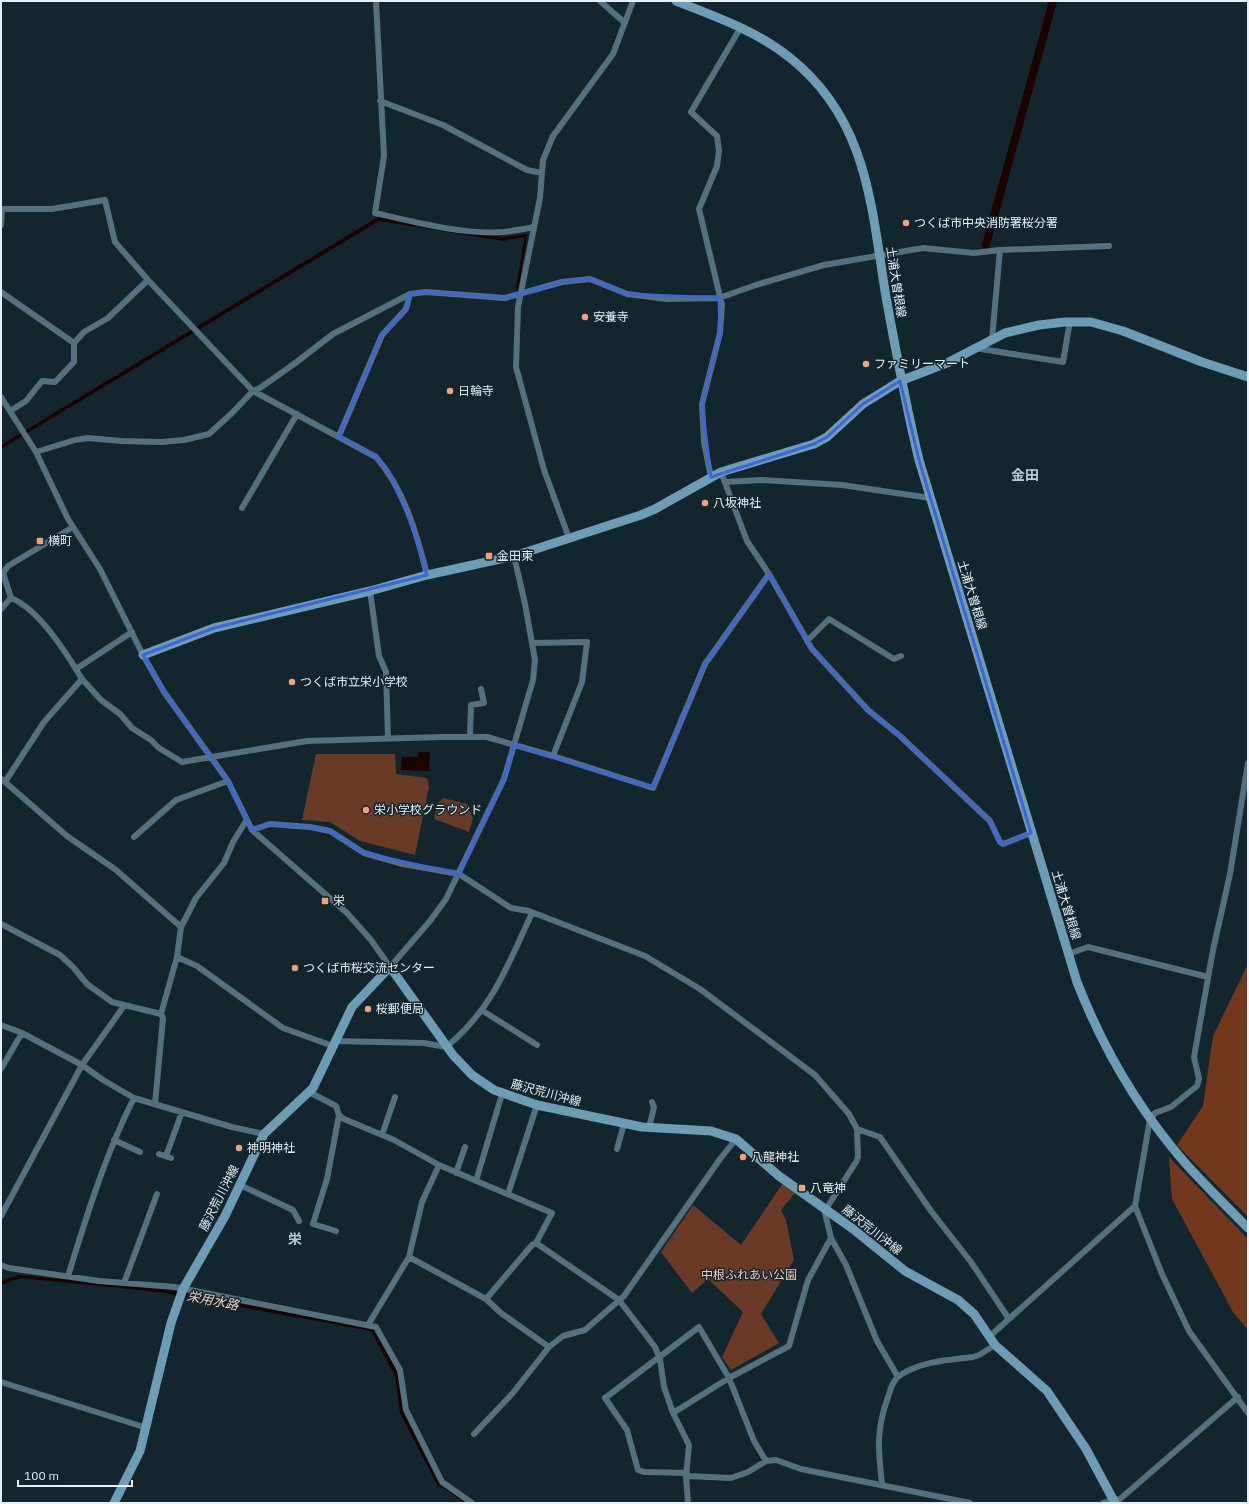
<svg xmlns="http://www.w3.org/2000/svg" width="1249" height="1504" font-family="'IBM Plex Sans','Noto Sans JP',sans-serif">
	<rect width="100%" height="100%" fill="#13262e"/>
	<!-- green -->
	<path fill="#693a26" d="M316 754H395L396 774 427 778 429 787 415 855 360 841 330 822 302 820Z
		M443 798 467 804 473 818 469 832 434 819 438 803Z
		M783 1183 795 1193 781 1210 786 1220 794 1260 761 1314 779 1343 731 1370 722 1357 743 1312 708 1279 692 1293 661 1252 693 1205 741 1245Z"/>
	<!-- forest -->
	<path fill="#72381e" d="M1248 964V1217L1177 1145 1203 1106 1213 1036Z
		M1169 1157 1248 1239V1330L1233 1312 1172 1199Z"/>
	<!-- water -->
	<path fill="#1c0200" d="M378 217 503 237 528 234 525 237 503 241 379 221 1 449V445Z
		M419 752H430L429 771 401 770 402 757H418Z
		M19 1275 159 1288 374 1329 399 1374 403 1409 440 1483 439 1488 400 1413 395 1376 371 1331 158 1292 20 1278 1 1285V1281Z"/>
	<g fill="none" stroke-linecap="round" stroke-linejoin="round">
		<!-- stream -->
		<path stroke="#1c0200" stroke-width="2.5" d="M517 290 526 236H524
			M438 1483 467 1503"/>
		<!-- canal -->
		<path stroke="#1c0200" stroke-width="8" d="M986 245 1053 1"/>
		<!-- street -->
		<path stroke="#53717f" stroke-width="6" d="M376 1 384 156 375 213C414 222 464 235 503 232 513 231 524 229 534 227
			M600 1 625 23
			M380 101 443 125 527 170 542 173
			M1 209H52L105 200 115 242 148 280 253 391 376 457C404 489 417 534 427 575
			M1 225 2 209
			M1 292 74 343
			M992 339 1000 250
			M975 348 1063 362 1070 321
			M1 397 36 452 68 519 100 569 143 655 164 692 228 781 252 830 347 913 371 940 390 967 430 921 446 899 504 779 533 680 535 660 525 604 514 556
			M10 411 26 401 42 381 55 382 74 362V343L84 332 108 318 148 280
			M339 436 382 335 406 309 410 294
			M36 452 75 440 88 438 121 441 161 442 184 440 209 434 232 413 253 391 260 388 294 364 333 334 410 294 426 292 505 298 562 282 590 279 627 294 667 299 719 298 756 285 824 265 923 248 974 253 1000 250 1109 246
			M721 472 747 541 769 574 812 649 868 710 900 736 990 821 1000 842 1003 844 1031 833
			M711 477 704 443 702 404 720 333 722 305 699 209 717 166 719 151 717 136 691 112 741 27
			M725 482 762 480 842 485 930 498
			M242 508 297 414
			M569 538 544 470 516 367 518 307 540 198 543 160 553 136 613 54 633 1
			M370 591 379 656 386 672 388 738
			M11 598C39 609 67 654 82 679
			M1 609 11 598 3 573 8 566 73 527
			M807 641 829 619 894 659 901 656
			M532 643 587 642 582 682 553 756
			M76 669 132 632
			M470 737 471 705 484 703 481 689
			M1248 763 1230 874 1213 950 1194 1057 1199 1079 1197 1086 1171 1107 1155 1113 1150 1119 1135 1206 1162 1274 1189 1331 1248 1413
			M1 779 5 782 44 722 82 679 101 700 120 714 132 728 151 740 159 748 182 762 307 741 441 737H487L553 756 653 788 705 664 769 574
			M5 782 67 836 116 870 181 927
			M252 830 270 824 310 827 330 831 364 853 403 864 459 874 511 908 529 911 645 956 700 989 815 1075 849 1114 857 1129 858 1157 856 1162 826 1209 825 1213 831 1238 808 1280 789 1346 729 1378 673 1413
			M134 837 176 800 228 781
			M1 924 60 955 73 967 87 984 112 1002 161 1014
			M1068 954 1088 947 1208 977
			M177 957 197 966 283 1028 333 1046
			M483 1011 537 1045
			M1 1025 22 1033 82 1065 103 1080 134 1098 232 1127 264 1134
			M336 1041 424 1043 446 1047C492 1010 508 965 532 913
			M1 1069 22 1033
			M309 1092 336 1106 339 1115 344 1119 394 1140 439 1165 552 1213 536 1243 619 1300 655 1347 660 1359 664 1387 673 1413 689 1445 686 1476 688 1503
			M155 1104 163 1018 161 1014 177 957 181 927 196 898 224 863 233 842 246 821
			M649 1128 654 1107 652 1102
			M857 1129 880 1137 931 1211 971 1262 1009 1319
			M382 1135 395 1097
			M114 1140 140 1152
			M617 1149 624 1124
			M159 1154 171 1158
			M166 1156 182 1112
			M439 1165 422 1202 409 1257 486 1299 532 1245 536 1243
			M456 1173 465 1147
			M476 1181 502 1094
			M240 1185 293 1210 299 1221
			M508 1194 537 1105
			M1 1216 82 1065 124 1006
			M336 1231 313 1224 327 1179 339 1115
			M831 1238 846 1265 877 1341 898 1377
			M1 1265 9 1268 99 1281 175 1287 376 1327 400 1370 406 1410 442 1482 472 1503
			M68 1276C87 1215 105 1155 134 1098
			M124 1283 157 1194
			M486 1299 501 1313 549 1347
			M368 1325 409 1257
			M990 1336 1135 1206
			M1 1382 147 1428
			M474 1434 512 1394 549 1347 563 1336 585 1330 624 1296 720 1159 736 1139
			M687 1473 644 1472 638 1470 627 1430 605 1398 699 1327 729 1378 754 1441 766 1461
			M686 1476 731 1478 748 1472 766 1461 776 1460 801 1469 970 1503
			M882 1484C878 1448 876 1431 888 1397 891 1388 893 1379 902 1374 923 1361 949 1360 973 1357L979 1355 995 1345
			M1103 1503 1120 1499 1238 1397"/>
		<!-- secondary -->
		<path stroke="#6d9db4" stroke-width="9" d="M676 1C716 17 755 30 789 57 868 119 871 206 886 297 896 352 906 406 919 460L1077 982C1103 1049 1139 1110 1186 1164 1206 1186 1227 1207 1248 1228
			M143 655 214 628 370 591 427 575 514 556 641 515 655 509 721 472 814 444 827 437 863 404 900 381 947 363 1005 333 1039 325 1065 322H1091L1123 331 1202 362 1248 377
			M114 1503 140 1451 171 1323 183 1289 225 1216 264 1134 313 1088 352 1007 390 967 453 1055 472 1075 494 1090 537 1105 642 1127 711 1131 736 1139 779 1176 853 1229 905 1271 958 1300 974 1314 995 1345 1047 1391 1086 1449 1115 1503"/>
	</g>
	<!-- marked area -->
	<path fill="none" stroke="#3b66dc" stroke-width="3" stroke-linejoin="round" d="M590 279 627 294 719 298 720 333 702 404 711 477 814 444 827 437 863 404 900 381 919 460 1031 833 1003 844 1000 842 990 821 900 736 868 710 812 649 769 574 705 664 653 788 514 745 504 779 459 874 364 853 330 831 310 827 270 824 252 830 228 781 164 692 143 655 214 628 427 575 413 527 388 470 376 457 339 436 382 335 406 309 410 294 426 292 505 298 562 282Z"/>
	<!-- markers -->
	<g fill="#f2a17e" stroke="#13262e" stroke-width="1.5">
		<circle cx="906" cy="223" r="4"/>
		<circle cx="585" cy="317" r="4"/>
		<circle cx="866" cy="364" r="4"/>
		<circle cx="450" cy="391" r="4"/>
		<circle cx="705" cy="503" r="4"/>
		<rect x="36" y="537" width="8" height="8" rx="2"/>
		<rect x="485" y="552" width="8" height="8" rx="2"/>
		<circle cx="292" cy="682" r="4"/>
		<circle cx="366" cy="810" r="4"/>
		<rect x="321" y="897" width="8" height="8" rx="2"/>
		<circle cx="295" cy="968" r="4"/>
		<circle cx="368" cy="1009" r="4"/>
		<circle cx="239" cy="1148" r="4"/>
		<circle cx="743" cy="1157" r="4"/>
		<rect x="798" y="1184" width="8" height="8" rx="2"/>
	</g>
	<g text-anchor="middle" stroke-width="3" stroke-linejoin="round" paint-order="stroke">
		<!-- poi labels -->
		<g font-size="12" fill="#e4f0f5" stroke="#13262e" text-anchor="start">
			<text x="914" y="227">つくば市中央消防署桜分署</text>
			<text x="593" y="321">安養寺</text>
			<text x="874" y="368">ファミリーマート</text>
			<text x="458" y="395">日輪寺</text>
			<text x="713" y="507">八坂神社</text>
			<text x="48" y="545">横町</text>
			<text x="497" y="560">金田東</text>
			<text x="300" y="686">つくば市立栄小学校</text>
			<text x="374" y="814">栄小学校グラウンド</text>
			<text x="333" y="905">栄</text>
			<text x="303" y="972">つくば市桜交流センター</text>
			<text x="376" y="1013">桜郵便局</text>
			<text x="247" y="1152">神明神社</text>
			<text x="751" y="1161">八龍神社</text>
			<text x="810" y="1192">八竜神</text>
		</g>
		<!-- street labels -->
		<g font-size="12" fill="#e4f0f5" stroke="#13262e">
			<text transform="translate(896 282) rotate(81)" y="4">土浦大曽根線</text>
			<text transform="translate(972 595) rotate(73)" y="4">土浦大曽根線</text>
			<text transform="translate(1066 905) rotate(73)" y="4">土浦大曽根線</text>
			<text transform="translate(546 1093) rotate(15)" y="4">藤沢荒川沖線</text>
			<text transform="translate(219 1198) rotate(-63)" y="4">藤沢荒川沖線</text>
			<text transform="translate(872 1230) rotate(38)" y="4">藤沢荒川沖線</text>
		</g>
		<!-- park labels -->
		<g font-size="12" fill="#f2ccbc" stroke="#13262e">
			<text x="749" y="1279">中根ふれあい公園</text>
		</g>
		<!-- water labels -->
		<g font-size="13" font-style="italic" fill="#f3cdbe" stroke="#13262e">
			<text transform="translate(213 1300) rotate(11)" y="5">栄用水路</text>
		</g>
		<!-- quarter labels -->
		<g font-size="14" font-weight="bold" fill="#b4cbd6" stroke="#13262e">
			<text x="1025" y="480">金田</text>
			<text x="295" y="1244">栄</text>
		</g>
	</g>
	<!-- border -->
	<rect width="1249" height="1504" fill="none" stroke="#e4f0f5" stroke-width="4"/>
	<!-- scale -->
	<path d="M18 1480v6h114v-6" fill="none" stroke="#e4f0f5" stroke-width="2"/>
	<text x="24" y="1480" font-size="12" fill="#e4f0f5" stroke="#13262e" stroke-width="3" paint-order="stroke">100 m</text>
</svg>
